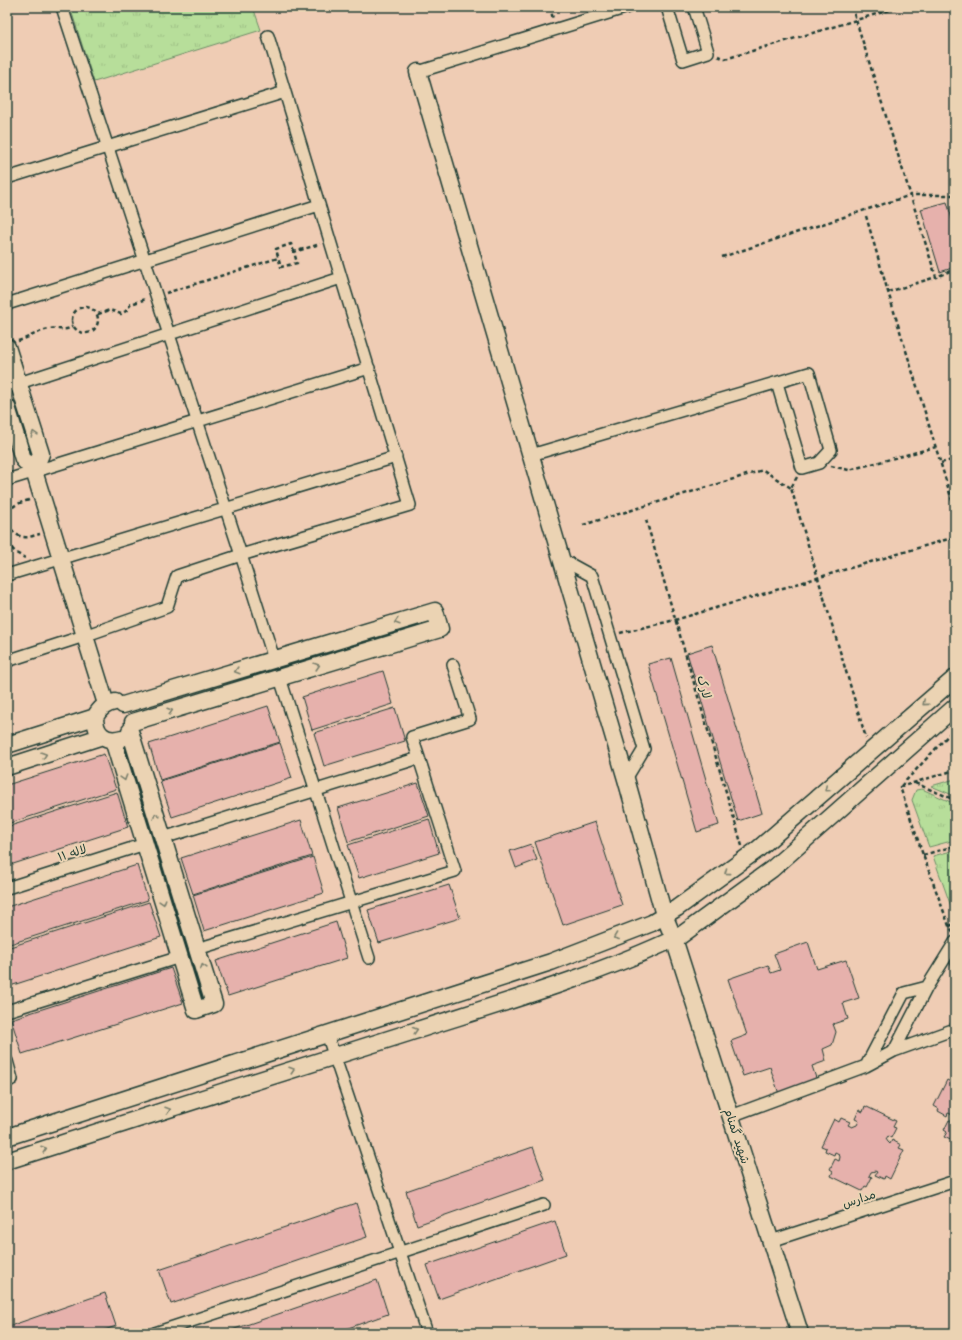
<svg xmlns="http://www.w3.org/2000/svg" width="962" height="1340" font-family="'Playpen Sans','Playpen Sans Arabic',sans-serif">
	<defs>
		<pattern id="grass-tufts" width="24" height="20" patternUnits="userSpaceOnUse"><rect width="24" height="20" fill="#b7de9a"/><path d="M3 7l-1-3M5 7V3M7 7l1-3M15 17l-1-3M17 17v-4M19 17l1-3" fill="none" stroke="#9dbf85"/></pattern>
	</defs>
	<rect width="100%" height="100%" fill="#efccb4"/>
	<filter id="ink" filterUnits="userSpaceOnUse"><feTurbulence type="fractalNoise" baseFrequency=".025" numOctaves="2"/><feDisplacementMap in="SourceGraphic" scale="8" xChannelSelector="R" yChannelSelector="G"/><feConvolveMatrix kernelMatrix="1 2 1 2 8 2 1 2 1" color-interpolation-filters="sRGB"/></filter>
	<g filter="url(#ink)">
		<!-- grass -->
		<path fill="url(#grass-tufts)" stroke="#6b8e67" d="M70 7H253L261 30 94 82Z
			M955 779V796L931 786Z
			M922 789 955 804V840L929 847 912 800 916 790Z
			M955 850V911L953 912 933 856Z"/>
		<!-- building -->
		<path fill="#e6b1ac" stroke="#1f3d34" d="M947 202 955 229V267L940 272 921 209Z
			M712 645 762 813 738 821 687 653Z
			M671 658 719 825 697 832 648 664Z
			M383 671 393 704 312 730 302 697Z
			M268 706 280 742 160 780 149 744Z
			M395 708 405 741 324 766 314 733Z
			M280 743 292 778 172 817 160 781Z
			M104 754 116 789 7 824V785Z
			M418 783 429 816 348 842 338 808Z
			M117 792 128 827 7 866V827Z
			M429 819 439 853 359 878 348 845Z
			M301 820 312 856 193 894 181 858Z
			M595 822 622 905 563 925 535 842Z
			M531 844 537 860 516 868 510 851Z
			M313 857 324 893 204 931 193 895Z
			M137 865 148 900 7 945V907Z
			M449 885 460 918 379 943 368 910Z
			M149 902 161 937 7 987V948Z
			M336 922 347 958 228 996 216 961Z
			M808 942 817 969 846 960 859 998 843 1003 848 1019 833 1024 836 1032 832 1045 823 1049 826 1061 812 1066 817 1081 779 1094 770 1067 743 1076 731 1041 747 1035 728 979 768 965 771 973 780 970 774 954Z
			M955 958V976L949 960Z
			M171 968 183 1003 22 1054 11 1019Z
			M954 1079H955V1142L944 1137 947 1132 944 1130 949 1120 952 1122 954 1118 953 1115 948 1113 947 1116 938 1111 939 1109 934 1106 947 1080 953 1083Z
			M865 1106 896 1121 893 1127 896 1128 891 1138 888 1136 886 1139 888 1142 890 1144 892 1140 901 1145 899 1148 904 1150 890 1179 885 1176 884 1179 875 1175 877 1172 875 1171 871 1172 869 1176 872 1177 867 1187 865 1186 862 1191 831 1176 833 1171 830 1169 835 1159 839 1161 840 1157 839 1154 835 1152 834 1155 825 1151 826 1148 821 1146 834 1119 839 1122 841 1118 850 1122 848 1125 852 1127 857 1125 859 1121 855 1119 859 1110 863 1112Z
			M533 1147 545 1180 417 1225 406 1191Z
			M356 1203 367 1237 171 1304 159 1270Z
			M555 1221 566 1254 439 1299 427 1265Z
			M377 1280 388 1314 334 1333H223Z
			M105 1293 116 1326 96 1333H7V1327Z"/>
		<g fill="none" stroke-linecap="round" stroke-linejoin="round">
			<defs>
				<path id="street" d="M667 7 683 60 708 52 694 7
					M268 36 410 505 241 555 274 659
					M418 72 628 7
					M7 178 285 92
					M7 304 319 205
					M7 387 341 278
					M531 455 809 373 831 450 819 463 802 468 777 383
					M7 480 369 368
					M561 559 592 576 644 749 626 779
					M7 575 396 457
					M7 661 84 636 167 607 177 576 241 555 62 7
					M280 678 369 958
					M419 758 412 737 470 719 453 665
					M163 838 419 758 455 871 197 949
					M7 888 145 844
					M7 1011 180 957
					M327 1034 427 1333
					M894 1051 927 987
					M7 1061 12 1079 7 1082
					M866 1066 904 993 927 987 955 942
					M731 1116 866 1066 894 1051 955 1029
					M771 1241 955 1181
					M155 1333 544 1205"/>
				<path id="secondary" d="M418 72 626 779 664 915 674 939 800 1333
					M7 347 41 454 34 471
					M7 407 23 459 34 471 106 704
					M123 705 435 611 440 629 133 722
					M95 717C95 734 105 743 122 738
					M113 740 196 1010 214 1004 130 731
					M7 745 95 717C100 708 105 704 115 702
					M7 767 103 736
					M7 1137 551 962 652 923 677 908 757 850 955 678
					M7 1161C141 1118 274 1075 408 1033 498 1004 594 977 680 936L772 869 955 707"/>
			</defs>
			<!-- street casing -->
			<use href="#street" stroke="#1f3d34" stroke-width="14"/>
			<!-- secondary casing -->
			<use href="#secondary" stroke="#1f3d34" stroke-width="19"/>
			<!-- path -->
			<path stroke="#1f3d34" stroke-width="2.5" stroke-dasharray="4 3" stroke-linecap="butt" d="M550 7 553 19
				M852 7 936 277 955 269
				M718 56 725 59 900 7
				M866 216 888 292 955 510
				M294 252 291 244 276 249 281 267 297 263 294 252 320 244
				M722 257 911 195H955
				M888 292 936 277
				M166 293 278 258
				M72 320a13 13 0 1 1 26 0a13 13 0 1 1-26 0Z
				M98 314 110 310 121 314 126 311 131 304 146 299
				M18 341C29 338 38 331 49 329 58 327 66 333 73 325
				M941 463 955 459
				M831 466 849 470 936 447
				M797 477 791 488 866 738
				M29 500C23 502 17 503 12 508 4 519 11 536 24 537 29 538 35 535 40 534
				M646 520 742 846
				M583 525 763 470 791 488
				M7 543 16 553 25 558
				M620 633 675 620 955 537
				M915 783 955 800
				M901 786 955 728
				M923 855 955 846
				M949 926 955 924
				M953 932 949 926 923 855 900 787 955 770"/>
			<!-- street -->
			<use href="#street" stroke="#ebd3b3" stroke-width="11"/>
			<!-- secondary -->
			<use href="#secondary" stroke="#ebd3b3" stroke-width="16"/>
		</g>
		<!-- one-way arrows -->
		<defs><path id="oneway-chevron" d="M-2-3.5L2.5 0L-2 3.5" fill="none" stroke-width="1.6" stroke-linecap="round" stroke-linejoin="round"/></defs>
		<g stroke="#7b806d">
			<use href="#oneway-chevron" transform="translate(34 434) rotate(-108)"/>
			<use href="#oneway-chevron" transform="translate(397 622) rotate(163)"/>
			<use href="#oneway-chevron" transform="translate(317 666) rotate(-17)"/>
			<use href="#oneway-chevron" transform="translate(237 671) rotate(163)"/>
			<use href="#oneway-chevron" transform="translate(925 703) rotate(139)"/>
			<use href="#oneway-chevron" transform="translate(170 711) rotate(-17)"/>
			<use href="#oneway-chevron" transform="translate(44 755) rotate(-18)"/>
			<use href="#oneway-chevron" transform="translate(124 778) rotate(73)"/>
			<use href="#oneway-chevron" transform="translate(827 789) rotate(139)"/>
			<use href="#oneway-chevron" transform="translate(156 816) rotate(-107)"/>
			<use href="#oneway-chevron" transform="translate(727 872) rotate(144)"/>
			<use href="#oneway-chevron" transform="translate(163 902) rotate(73)"/>
			<use href="#oneway-chevron" transform="translate(616 937) rotate(159)"/>
			<use href="#oneway-chevron" transform="translate(203 967) rotate(-107)"/>
			<use href="#oneway-chevron" transform="translate(415 1030) rotate(-18)"/>
			<use href="#oneway-chevron" transform="translate(292 1070) rotate(-18)"/>
			<use href="#oneway-chevron" transform="translate(168 1110) rotate(-18)"/>
			<use href="#oneway-chevron" transform="translate(44 1149) rotate(-18)"/>
		</g>
	</g>
	<g text-anchor="middle" stroke-width="4" stroke-linejoin="round" paint-order="stroke">
		<!-- street labels -->
		<g font-size="12" fill="#1f3d34" stroke="#ebd3b3">
			<text transform="translate(704 687) rotate(74)" y="4">لارک</text>
			<text transform="translate(72 853) rotate(-18)" y="4">لاله ۱۱</text>
			<text transform="translate(737 1136) rotate(72)" y="4">شهید گمنام</text>
			<text transform="translate(859 1199) rotate(-18)" y="4">مدارس</text>
		</g>
	</g>
	<!-- margin -->
	<rect width="962" height="1340" fill="none" stroke="#ebd3b3" stroke-width="24"/>
	<rect x="12" y="12" width="938" height="1316" fill="none" stroke="#1f3d34" stroke-width="1.5" filter="url(#ink)"/>
</svg>
